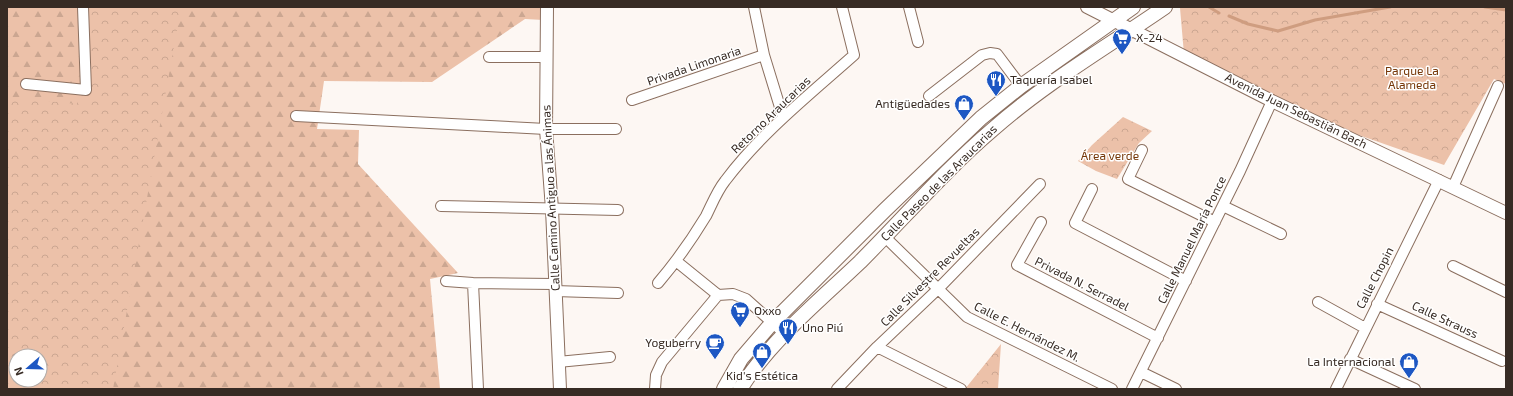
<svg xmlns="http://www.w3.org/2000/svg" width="1513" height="396" font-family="'Exo 2',sans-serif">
	<defs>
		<pattern id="forest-firs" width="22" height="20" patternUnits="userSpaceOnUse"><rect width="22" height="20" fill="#ecc1a9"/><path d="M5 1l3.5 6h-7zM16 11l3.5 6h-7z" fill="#cba691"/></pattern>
		<pattern id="park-crowns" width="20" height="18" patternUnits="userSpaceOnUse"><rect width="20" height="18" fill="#ecc1a9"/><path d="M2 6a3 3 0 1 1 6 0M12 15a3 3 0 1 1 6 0" fill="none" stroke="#cba691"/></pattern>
	</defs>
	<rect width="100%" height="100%" fill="#fdf7f3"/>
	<!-- forest -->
	<path fill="url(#forest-firs)" fill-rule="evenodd" d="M7 7H543V20L525 19 432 82 324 81 317 129 359 130 358 164 458 273 430 279 440 389H7ZM16 356H40V380H16Z"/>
	<!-- park -->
	<path fill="url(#park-crowns)" fill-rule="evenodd" d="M86 7H181L113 389H7V97L77 104ZM16 356H40V380H16Z
		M1182 7H1506V84L1494 79 1444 165 1353 133 1271 98 1184 54 1180 8Z
		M1123 117 1152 131 1139 143 1117 179 1096 171 1078 161 1092 145Z
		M1001 344 998 389H965Z"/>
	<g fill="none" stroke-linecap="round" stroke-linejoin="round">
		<!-- stream -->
		<path stroke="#cf9d80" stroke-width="3" d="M1209 7 1219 13
			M1485 7 1506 10
			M1229 16 1248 24 1278 31 1315 20 1390 7"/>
		<defs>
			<path id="minor" d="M754 7 764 55 783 117
				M909 7 918 42
				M489 57H546
				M26 84 86 90 83 7
				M929 96 982 55 990 53 997 54 1021 86
				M632 100 764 55
				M296 116 546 129H616
				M1142 150 1128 179 1215 222
				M1453 187 1498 86
				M1092 189 1075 223 1186 281
				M441 206 618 210
				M1223 206 1281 234
				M1041 222 1017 265 1158 338
				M885 237 967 317 1112 389
				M676 261 718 295 733 294 746 299 785 334
				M1453 266 1506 292
				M446 281 473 283 554 284
				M473 283 478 389
				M658 283C676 262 692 239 706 216 712 204 717 191 725 181 761 133 809 95 854 55L842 7
				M555 291 618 293
				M1318 302 1365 328
				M1377 304 1502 361
				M877 347 961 389
				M1350 359 1415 389
				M558 362 610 357
				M1141 372 1176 389
				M655 389 656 375 662 362 718 295
				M837 389 877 347 938 289 1040 184
				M1132 389 1240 171 1272 101
				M1336 389 1439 180"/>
			<path id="tertiary" d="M547 7 546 129 552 209 560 389
				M1087 7 1272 101 1506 213"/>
			<path id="secondary" d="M724 389 741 359 772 323 885 210 981 118 1021 86 1133 7
				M740 389C771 340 818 302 860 262 904 218 945 170 992 130 1045 83 1107 47 1165 7"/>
		</defs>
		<!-- minor casing -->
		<use href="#minor" stroke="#8b6f5f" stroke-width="12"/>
		<!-- tertiary casing -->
		<use href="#tertiary" stroke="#8b6f5f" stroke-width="14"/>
		<!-- secondary casing -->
		<use href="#secondary" stroke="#8b6f5f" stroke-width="16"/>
		<!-- minor -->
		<use href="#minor" stroke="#fff" stroke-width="10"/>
		<!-- tertiary -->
		<use href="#tertiary" stroke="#fff" stroke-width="12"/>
		<!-- secondary -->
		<use href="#secondary" stroke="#fff" stroke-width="14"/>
	</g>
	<!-- icons -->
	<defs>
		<symbol id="supermarket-pin" viewBox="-11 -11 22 30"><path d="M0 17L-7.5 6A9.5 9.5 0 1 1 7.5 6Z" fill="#1d57c3" stroke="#fff"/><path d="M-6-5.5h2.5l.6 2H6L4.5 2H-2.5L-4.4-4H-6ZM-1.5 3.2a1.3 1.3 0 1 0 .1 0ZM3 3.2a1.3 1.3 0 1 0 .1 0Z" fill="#fff"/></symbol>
		<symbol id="restaurant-pin" viewBox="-11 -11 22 30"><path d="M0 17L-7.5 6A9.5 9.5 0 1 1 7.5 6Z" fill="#1d57c3" stroke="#fff"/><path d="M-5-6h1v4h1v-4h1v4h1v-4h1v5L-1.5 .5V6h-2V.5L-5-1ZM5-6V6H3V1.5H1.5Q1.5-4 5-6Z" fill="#fff"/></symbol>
		<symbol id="shop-pin" viewBox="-11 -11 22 30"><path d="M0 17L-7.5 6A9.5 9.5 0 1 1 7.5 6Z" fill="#1d57c3" stroke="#fff"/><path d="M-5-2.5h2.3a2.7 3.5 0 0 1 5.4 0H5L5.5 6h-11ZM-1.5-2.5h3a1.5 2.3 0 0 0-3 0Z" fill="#fff"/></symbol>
		<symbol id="cafe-pin" viewBox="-11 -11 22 30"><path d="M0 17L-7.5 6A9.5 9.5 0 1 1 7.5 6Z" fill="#1d57c3" stroke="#fff"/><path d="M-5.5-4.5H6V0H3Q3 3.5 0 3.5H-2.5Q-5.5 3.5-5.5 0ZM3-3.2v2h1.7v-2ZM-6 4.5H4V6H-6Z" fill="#fff"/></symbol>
	</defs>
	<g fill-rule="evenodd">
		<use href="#supermarket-pin" x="1111" y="27" width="22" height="30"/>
		<use href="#restaurant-pin" x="985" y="69" width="22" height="30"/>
		<use href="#shop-pin" x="953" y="93" width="22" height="30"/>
		<use href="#supermarket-pin" x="729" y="300" width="22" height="30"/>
		<use href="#restaurant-pin" x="777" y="317" width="22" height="30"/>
		<use href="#cafe-pin" x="704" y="332" width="22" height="30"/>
		<use href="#shop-pin" x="751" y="341" width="22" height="30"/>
		<use href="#shop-pin" x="1398" y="351" width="22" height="30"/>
	</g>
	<g text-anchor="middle" stroke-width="3" stroke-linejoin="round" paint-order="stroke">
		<!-- poi labels -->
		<g font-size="12" fill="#372b24" stroke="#fff" text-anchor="start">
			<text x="1136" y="42">X-24</text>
			<text x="1010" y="84">Taquería Isabel</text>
			<text x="950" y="108" text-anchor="end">Antigüedades</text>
			<text x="754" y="315">Oxxo</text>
			<text x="802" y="332">Uno Piú</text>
			<text x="701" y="347" text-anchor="end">Yoguberry</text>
			<text x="1395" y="366" text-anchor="end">La Internacional</text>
			<text x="762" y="380" text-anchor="middle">Kid's Estética</text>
		</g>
		<!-- street labels -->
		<g font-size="12" fill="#372b24" stroke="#fff">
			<text transform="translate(694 66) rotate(-19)" y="4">Privada Limonaria</text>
			<text transform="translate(1296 111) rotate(26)" y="4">Avenida Juan Sebastián Bach</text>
			<text transform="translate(771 115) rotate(-44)" y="4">Retorno Araucarias</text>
			<text transform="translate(939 183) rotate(-45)" y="4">Calle Paseo de las Araucarias</text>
			<text transform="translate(551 198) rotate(-93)" y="4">Calle Camino Antiguo a las Ánimas</text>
			<text transform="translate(1192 240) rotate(-64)" y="4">Calle Manuel María Ponce</text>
			<text transform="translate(930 277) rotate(-45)" y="4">Calle Silvestre Revueltas</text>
			<text transform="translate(1375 278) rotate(-63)" y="4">Calle Chopin</text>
			<text transform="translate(1082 284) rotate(27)" y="4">Privada N. Serradel</text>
			<text transform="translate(1445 320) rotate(25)" y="4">Calle Strauss</text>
			<text transform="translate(1027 332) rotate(27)" y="4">Calle E. Hernández M.</text>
		</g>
		<!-- park labels -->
		<g font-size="12" fill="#763809" stroke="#fff">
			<text x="1412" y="75">Parque La<tspan x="1412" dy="14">Alameda</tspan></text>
			<text x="1110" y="160">Área verde</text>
		</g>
	</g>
	<!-- border -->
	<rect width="1513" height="396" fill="none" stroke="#372b24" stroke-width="16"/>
	<!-- north arrow -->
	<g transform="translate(28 368) rotate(250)"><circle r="19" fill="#ffffff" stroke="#afaaa7"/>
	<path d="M0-3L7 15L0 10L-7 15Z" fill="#1d57c3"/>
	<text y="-6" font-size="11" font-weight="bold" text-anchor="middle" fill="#372b24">N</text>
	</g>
</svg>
